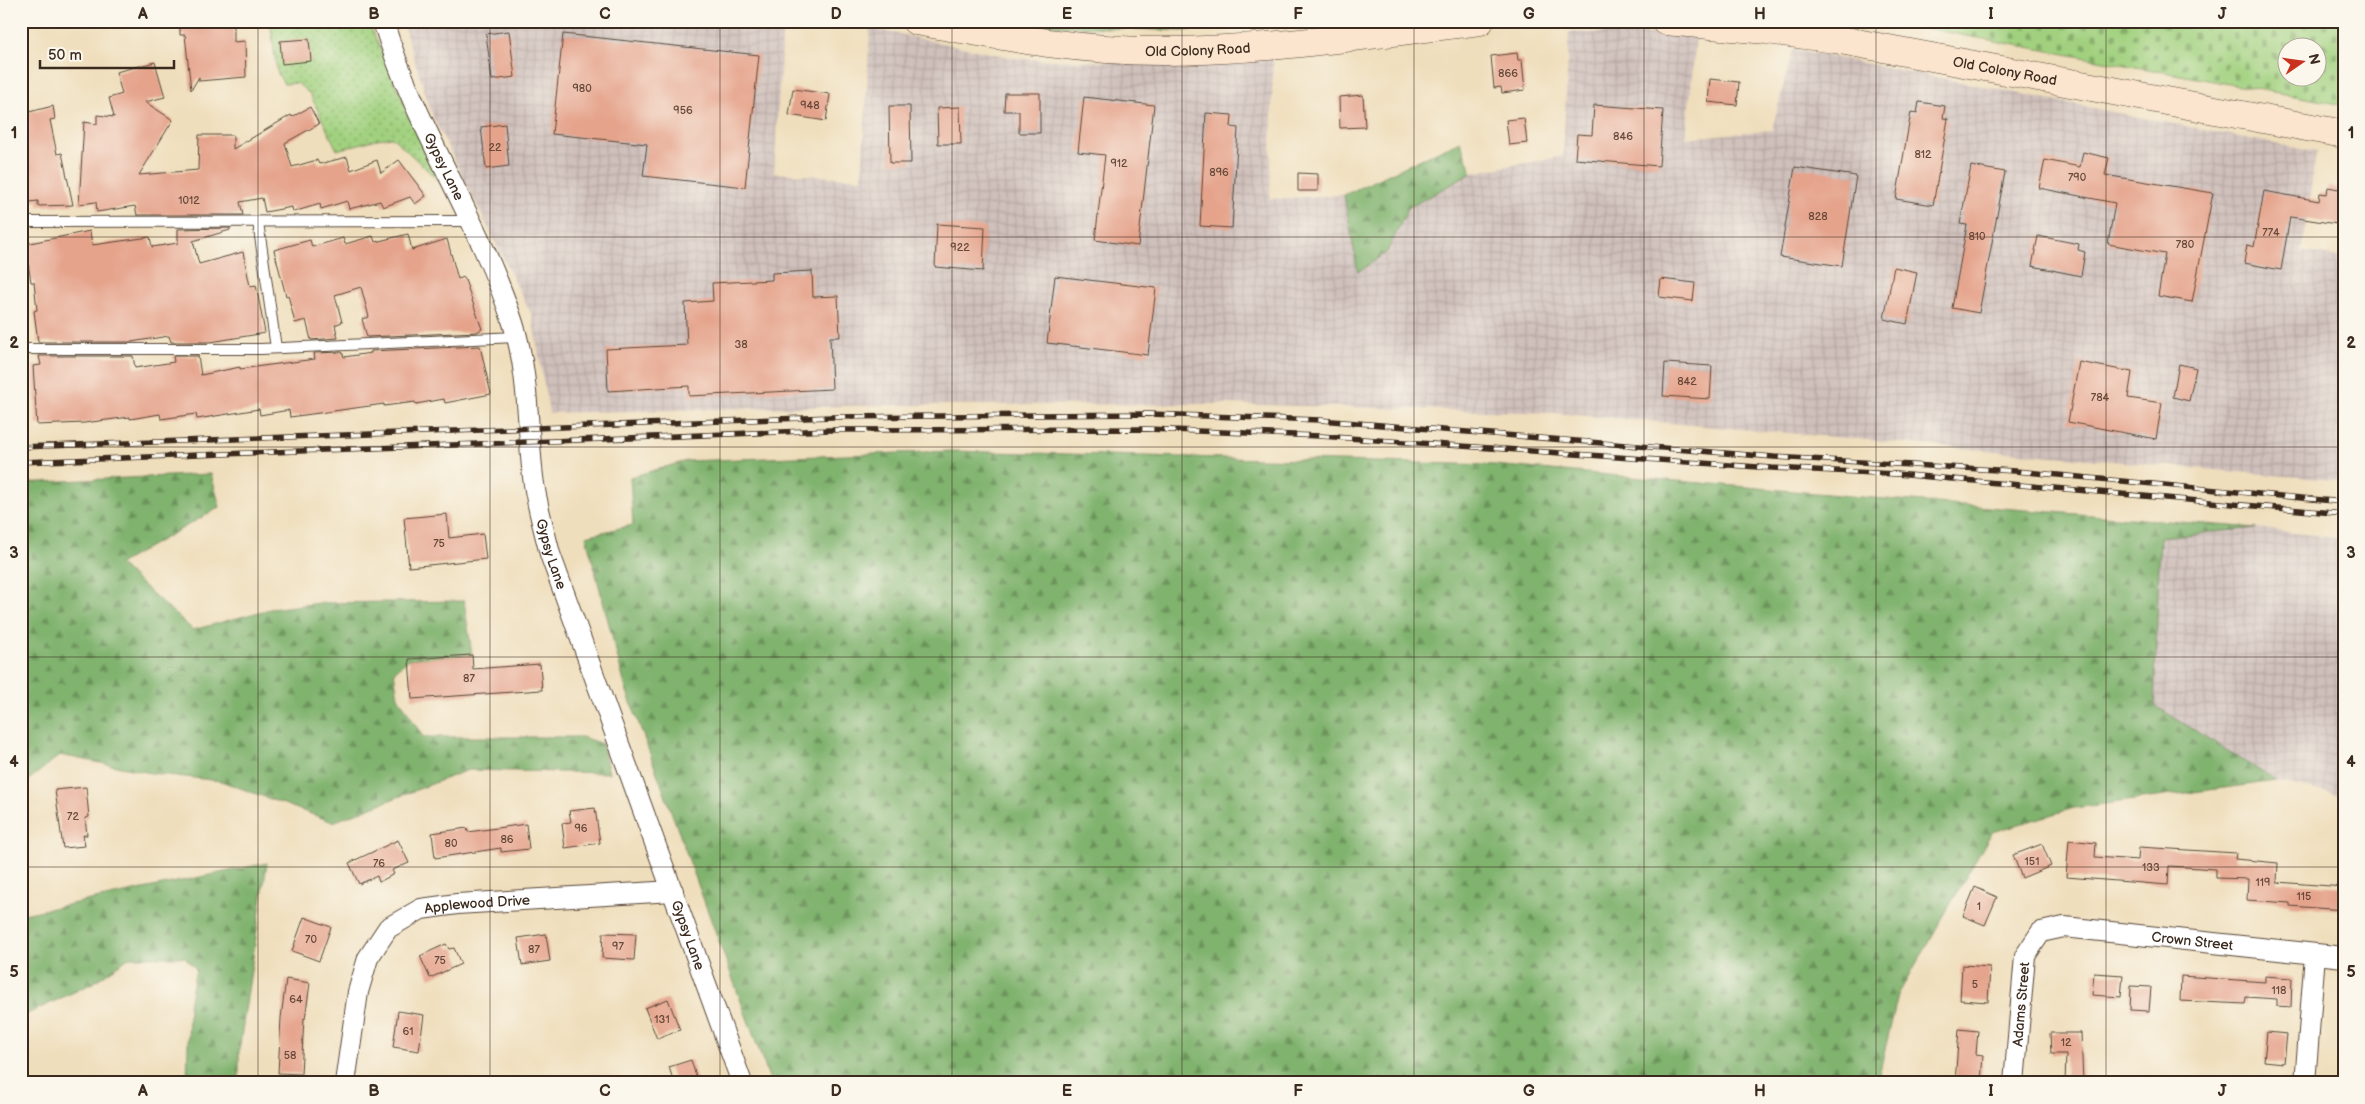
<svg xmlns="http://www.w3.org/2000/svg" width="2365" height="1104" font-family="'Balsamiq Sans',sans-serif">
	<defs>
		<pattern id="industrial-grid" width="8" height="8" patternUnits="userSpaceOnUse" patternTransform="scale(1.25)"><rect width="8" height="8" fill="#cfc0bb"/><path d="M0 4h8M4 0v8" fill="none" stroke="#b3a5a0"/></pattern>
		<pattern id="grass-dots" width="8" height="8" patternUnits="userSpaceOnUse" patternTransform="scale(1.25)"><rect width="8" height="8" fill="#a1d17f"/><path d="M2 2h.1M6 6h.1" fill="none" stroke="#84aa67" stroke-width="1.8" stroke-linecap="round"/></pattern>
		<pattern id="forest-firs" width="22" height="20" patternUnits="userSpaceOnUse" patternTransform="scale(1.25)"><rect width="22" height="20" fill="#80b36e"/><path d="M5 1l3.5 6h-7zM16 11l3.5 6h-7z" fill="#6a925a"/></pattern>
		<pattern id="cemetery-stones" width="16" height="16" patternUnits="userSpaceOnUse" patternTransform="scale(1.25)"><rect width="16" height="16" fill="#a1d17f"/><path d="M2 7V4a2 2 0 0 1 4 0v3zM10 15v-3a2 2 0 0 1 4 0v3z" fill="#84aa67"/></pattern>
	</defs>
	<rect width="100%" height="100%" fill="#fbf7ec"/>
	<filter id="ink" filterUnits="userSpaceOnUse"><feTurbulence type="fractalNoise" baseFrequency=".02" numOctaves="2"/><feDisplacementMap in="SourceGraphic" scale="10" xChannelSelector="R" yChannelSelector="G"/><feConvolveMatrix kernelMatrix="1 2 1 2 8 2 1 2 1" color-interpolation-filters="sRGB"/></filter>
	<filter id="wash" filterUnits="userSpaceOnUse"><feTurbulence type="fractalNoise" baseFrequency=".0096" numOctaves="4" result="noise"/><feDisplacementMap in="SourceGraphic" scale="20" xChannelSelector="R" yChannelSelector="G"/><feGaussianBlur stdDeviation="1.12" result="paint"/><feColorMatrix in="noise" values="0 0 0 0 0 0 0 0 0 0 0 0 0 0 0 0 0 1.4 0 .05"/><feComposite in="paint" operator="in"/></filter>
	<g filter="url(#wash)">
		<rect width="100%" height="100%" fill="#efdebc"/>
		<!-- industrial -->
		<path fill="url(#industrial-grid)" d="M402 21H783L774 173 862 179 870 28 1019 59 1154 63 1273 58 1270 199 1344 195 1358 271 1387 252 1408 208 1472 173 1563 156 1569 32 1696 35 1686 138 1772 130 1793 49 2316 152 2302 251 2344 258V481L1554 413 1229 404 889 405 549 413 532 316 433 117Z
			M2257 528 2344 539V796L2276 781 2154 706 2160 537Z"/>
		<!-- grass -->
		<path fill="url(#grass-dots)" stroke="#6e7e4e" d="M270 21H368L439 181 392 137 377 139 337 150 310 94 297 83 284 84 277 72Z"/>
		<!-- forest -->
		<path fill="url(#forest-firs)" stroke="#5e6e46" d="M1016 21H1185L1183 31 1036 25Z
			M1460 141 1472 173 1408 208 1387 252 1358 272 1344 195Z
			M952 451 1494 465 1873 498 2257 528 2160 537 2154 705 2276 781 2074 808 1992 832 1898 995 1877 1083H771L625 686 586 536 633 525 630 477 687 461Z
			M211 474 220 507 119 564 193 630 270 609 320 603 464 601 472 655 409 659 394 672 398 697 423 737H582L602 744 609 773 468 770 333 822 221 781 151 773 60 755 21 786V483Z
			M267 863 239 1051V1083H187L189 1005 196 969 185 957H130L93 983 21 1017V880L24 914Z"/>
		<!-- cemetery -->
		<path fill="url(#cemetery-stones)" stroke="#6e7e4e" fill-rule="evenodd" d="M1185 21H1286L1183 31Z
			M1885 21H2344V105ZM2288 48H2318V78H2288Z"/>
		<g id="blocks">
			<!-- building -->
			<path fill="#e5a38b" d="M180 21H234V42L245 41 246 77 199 81V77L191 90 185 35H180Z
				M509 31 515 77 492 80 486 34Z
				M563 34 759 55 745 187 643 176 647 144 552 134Z
				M309 39 311 61 282 64 280 41Z
				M1517 53 1518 60H1522L1525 90 1502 93 1501 87 1494 88 1491 56Z
				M155 62 165 97 145 102 173 120 139 175 198 170 199 135H233V149L291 115 292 117 310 107 319 124 285 143 292 167 317 160 319 164 347 157 351 170 377 160 381 173 399 160 426 196 415 204 410 197 383 207 380 201 349 209 347 201 321 209 320 204 293 212 292 207 265 212 262 198 240 202 243 215H137L135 206 97 212 96 202 79 204 84 122 97 124V115L114 117 109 98 122 94 116 72Z
				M1710 79 1739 82 1737 105 1708 102Z
				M793 89 830 94 826 121 789 115Z
				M1005 93H1040V133H1019V111H1004Z
				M1363 95 1365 127 1340 128 1339 97Z
				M1084 97 1154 105 1138 246 1095 240 1105 155 1078 152Z
				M1919 102 1945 106 1943 118 1948 119 1933 205 1896 199 1911 112 1917 113Z
				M1594 105 1663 110 1659 166 1575 159 1577 134 1592 135Z
				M53 106 55 119 50 120 57 154 62 153 73 205 38 206V201L29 202 24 154 21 155V114Z
				M889 106H910L911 163H890Z
				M960 107 961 144H938L937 108Z
				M1206 113 1232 115 1231 127 1238 128 1232 228 1200 226Z
				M1524 118 1527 143 1509 145 1506 120Z
				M505 124 509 166 486 169 481 127Z
				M2083 152 2109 158 2105 175 2213 193 2192 302 2158 296 2165 254 2108 244 2115 203 2039 188 2045 160 2080 167Z
				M1971 166 2005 172 1979 313 1952 308 1967 225 1960 224Z
				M1795 167 1856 176 1842 266 1780 257Z
				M1298 173 1318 174V191H1298Z
				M2328 187 2344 190V225L2290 217 2281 270 2244 263 2247 245 2254 247 2264 191 2319 201 2320 193 2327 194Z
				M937 224 985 227 983 271 935 267Z
				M230 228V230L193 241 199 264 243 252 250 286 256 285 265 333 211 342H171L169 336 131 342H38L34 311 37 310 34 282H31L25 244 90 231 92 245 150 237 152 247 178 243V229Z
				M408 234 412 250 447 239 458 279 464 277 482 329 477 332 367 337 362 319 369 317 361 287 335 295 342 322 335 325 338 338 311 340 306 320 295 323 288 295 286 296 274 250 310 240 312 247 343 238 345 244 373 236 375 242Z
				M2038 236 2079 244 2078 250 2085 252 2081 276 2032 266Z
				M1894 267 1917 272 1907 324 1884 319Z
				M812 271 813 297 838 296 840 337H830L832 389 689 396V386L608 391 606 349 687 345 685 303 713 301 712 283 772 280V273Z
				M1055 276 1156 288 1148 355 1047 343Z
				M1661 279 1695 283 1693 301 1659 297Z
				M480 346 491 394 445 403 444 399 416 404 415 402 384 406V404L290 417 289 410 260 415 259 409 197 419 196 414 161 419 160 414 130 419V417L84 423 37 425 33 366 41 365 39 356H133L135 368 174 362 173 356H198L201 375 240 367V369L315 359 314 353 342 352 344 357 371 353V351Z
				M2079 362 2132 372 2128 398 2162 403 2156 439 2068 422Z
				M1665 363 1712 366 1710 399 1663 396Z
				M2179 364 2196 368 2189 401 2173 397Z
				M447 514 449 538 483 534 486 559 409 567 404 518Z
				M472 655 473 669 540 664 542 690 412 699 409 659Z
				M86 787 89 817 85 818 87 835H83L85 846 63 848 55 790Z
				M595 808 600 843 565 848 562 823 571 822 569 811Z
				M526 824 529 849 501 852V848L435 858 432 833 467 828 468 832Z
				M398 840 409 863 392 870 394 874 379 882 377 876 359 884 349 863Z
				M2069 840 2096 843 2095 857 2138 860 2139 847 2236 853 2235 859 2278 863 2277 882 2344 887V910L2290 906V903L2247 900 2248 879 2216 878V869L2169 866 2168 885 2066 877Z
				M2042 844 2051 866 2022 878 2013 855Z
				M1975 887 1997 897 1985 925 1963 916Z
				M304 917 331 927 319 961 292 951Z
				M603 933 636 934 634 960 602 958Z
				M546 934 550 961 522 965 518 938Z
				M446 944 449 949 454 948 461 964 430 978 420 956Z
				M1962 965 1990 967 1988 1002 1960 1000Z
				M2094 973 2123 975 2121 997 2092 995Z
				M2181 976 2265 982V976L2292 978 2291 1007 2277 1006V999L2246 997 2245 1004 2180 1001Z
				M286 979 310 983 305 1019 304 1018 301 1074 278 1073 281 1018Z
				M2131 986 2151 987 2149 1011 2130 1010Z
				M668 999 680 1030 657 1039 645 1008Z
				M398 1011 424 1015 419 1051 393 1047Z
				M1959 1029 1978 1031 1976 1054 1983 1055 1981 1083H1955Z
				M2267 1032 2287 1034 2284 1063 2264 1061Z
				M2050 1033H2081L2083 1083H2065L2066 1054H2051Z
				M691 1060 698 1083H674L669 1067Z"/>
		</g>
	</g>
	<g filter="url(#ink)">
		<use href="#blocks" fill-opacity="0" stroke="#564536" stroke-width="1"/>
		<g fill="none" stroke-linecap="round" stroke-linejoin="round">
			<defs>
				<path id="service" d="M21 222 469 221
					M258 222 276 348
					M21 349H261L516 337"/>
				<g id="minor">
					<path id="s1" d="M383 21C415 127 479 219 513 323 529 373 527 425 533 477 536 503 544 529 550 554L742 1083"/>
					<path id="s2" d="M345 1083 358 992 368 958 388 928 421 909 457 904 673 891"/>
					<path id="s3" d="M2014 1083 2025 956 2041 932 2064 927 2344 957"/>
					<path d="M2305 1083 2315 954"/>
				</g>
				<g id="secondary">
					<path id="s4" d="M916 21C999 36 1083 52 1168 51 1272 50 1376 34 1480 21"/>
					<path id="s5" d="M1665 21 1767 30 1835 39 2344 134"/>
				</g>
			</defs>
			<!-- service casing -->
			<use href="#service" stroke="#564536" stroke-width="12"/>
			<!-- minor casing -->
			<use href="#minor" stroke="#564536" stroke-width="22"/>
			<!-- secondary casing -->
			<use href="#secondary" stroke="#564536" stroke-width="29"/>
			<!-- service -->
			<use href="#service" stroke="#fff" stroke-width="10"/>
			<!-- minor -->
			<use href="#minor" stroke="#fff" stroke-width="20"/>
			<!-- secondary -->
			<use href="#secondary" stroke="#fbe5cf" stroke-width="28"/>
			<defs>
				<path id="rail" d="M21 447 832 417 1149 414 1320 420 1774 457 2015 471 2344 502
					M21 462 830 430 1147 429 1320 436 1772 468 1896 474 2344 514"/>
			</defs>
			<!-- rail casing -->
			<use href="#rail" stroke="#3b2a1e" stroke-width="5.5"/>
			<!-- rail -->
			<use href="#rail" stroke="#fbf7ec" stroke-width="4" stroke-dasharray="11" stroke-linecap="butt"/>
		</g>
	</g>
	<!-- grid -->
	<path fill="none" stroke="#3b2a1e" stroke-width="1" stroke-opacity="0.55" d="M258 21V1083M490 21V1083M720 21V1083M952 21V1083M1182 21V1083M1414 21V1083M1644 21V1083M1876 21V1083M2106 21V1083M21 237H2344M21 447H2344M21 657H2344M21 867H2344"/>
	<g text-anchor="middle" stroke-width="5" stroke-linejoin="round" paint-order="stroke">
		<!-- number labels -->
		<g font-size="11" fill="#664839">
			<text x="1508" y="77">866</text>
			<text x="582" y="92">980</text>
			<text x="810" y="109">948</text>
			<text x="683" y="114">956</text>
			<text x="1623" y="140">846</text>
			<text x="495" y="151">22</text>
			<text x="1923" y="158">812</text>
			<text x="1119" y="167">912</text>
			<text x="1219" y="176">896</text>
			<text x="2077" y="181">790</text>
			<text x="189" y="204">1012</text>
			<text x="1818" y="220">828</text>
			<text x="2271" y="236">774</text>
			<text x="1977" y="240">810</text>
			<text x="2185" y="248">780</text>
			<text x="960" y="251">922</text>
			<text x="741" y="348">38</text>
			<text x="1687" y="385">842</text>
			<text x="2100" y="401">784</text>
			<text x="439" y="547">75</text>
			<text x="469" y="682">87</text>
			<text x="73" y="820">72</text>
			<text x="581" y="832">96</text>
			<text x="507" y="843">86</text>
			<text x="451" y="847">80</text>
			<text x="2032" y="865">151</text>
			<text x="379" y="867">76</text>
			<text x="2151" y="871">133</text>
			<text x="2263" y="886">119</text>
			<text x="2304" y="900">115</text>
			<text x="1979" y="910">1</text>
			<text x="311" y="943">70</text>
			<text x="618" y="950">97</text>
			<text x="534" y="953">87</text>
			<text x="440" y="964">75</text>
			<text x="1975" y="988">5</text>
			<text x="2279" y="994">118</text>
			<text x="296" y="1003">64</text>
			<text x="662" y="1023">131</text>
			<text x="408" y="1035">61</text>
			<text x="2066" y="1046">12</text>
			<text x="290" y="1059">58</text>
		</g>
		<!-- street labels -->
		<g font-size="14" fill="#3b2a1e" stroke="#fbf7ec">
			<text dy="5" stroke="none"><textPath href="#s4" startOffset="284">Old Colony Road</textPath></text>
			<text dy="5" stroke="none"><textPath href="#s5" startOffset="344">Old Colony Road</textPath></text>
			<text dy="5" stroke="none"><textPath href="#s1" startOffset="158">Gypsy Lane</textPath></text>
			<text dy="5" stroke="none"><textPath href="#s1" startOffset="564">Gypsy Lane</textPath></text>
			<text dy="5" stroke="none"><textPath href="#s2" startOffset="258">Applewood Drive</textPath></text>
			<text dy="5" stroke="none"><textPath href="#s1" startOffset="969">Gypsy Lane</textPath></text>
			<text dy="5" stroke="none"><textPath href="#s3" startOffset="309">Crown Street</textPath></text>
			<text dy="5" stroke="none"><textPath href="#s3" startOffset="79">Adams Street</textPath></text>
		</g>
	</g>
	<!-- margin -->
	<rect width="2365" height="1104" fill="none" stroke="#fbf7ec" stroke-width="55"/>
	<!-- north arrow -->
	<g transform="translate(2302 62) rotate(77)"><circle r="24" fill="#fbf7ec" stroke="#aea59a"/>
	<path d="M0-4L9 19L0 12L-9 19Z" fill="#c8321e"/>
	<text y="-8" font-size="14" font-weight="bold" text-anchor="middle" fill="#3b2a1e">N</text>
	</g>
	<!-- scale -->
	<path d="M40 60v8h134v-8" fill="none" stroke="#3b2a1e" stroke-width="2.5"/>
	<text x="48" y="60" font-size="15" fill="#3b2a1e" stroke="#fbf7ec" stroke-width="4" paint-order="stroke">50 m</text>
	<rect x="28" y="28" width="2310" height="1048" fill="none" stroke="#3b2a1e" stroke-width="2"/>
	<g font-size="16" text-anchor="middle" font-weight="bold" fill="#3b2a1e">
		<text x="143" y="19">A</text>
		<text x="374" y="19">B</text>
		<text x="605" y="19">C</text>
		<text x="836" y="19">D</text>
		<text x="1067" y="19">E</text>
		<text x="1298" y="19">F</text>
		<text x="1529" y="19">G</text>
		<text x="1760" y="19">H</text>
		<text x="1991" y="19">I</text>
		<text x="2222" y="19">J</text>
		<text x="14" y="138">1</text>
		<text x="2351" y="138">1</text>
		<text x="14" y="348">2</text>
		<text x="2351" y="348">2</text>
		<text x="14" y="558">3</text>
		<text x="2351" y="558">3</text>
		<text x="14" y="767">4</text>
		<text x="2351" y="767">4</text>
		<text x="14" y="977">5</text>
		<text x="2351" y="977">5</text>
		<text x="143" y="1096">A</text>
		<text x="374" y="1096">B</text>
		<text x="605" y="1096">C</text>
		<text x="836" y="1096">D</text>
		<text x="1067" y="1096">E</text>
		<text x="1298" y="1096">F</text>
		<text x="1529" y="1096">G</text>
		<text x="1760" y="1096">H</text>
		<text x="1991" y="1096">I</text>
		<text x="2222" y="1096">J</text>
	</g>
</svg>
